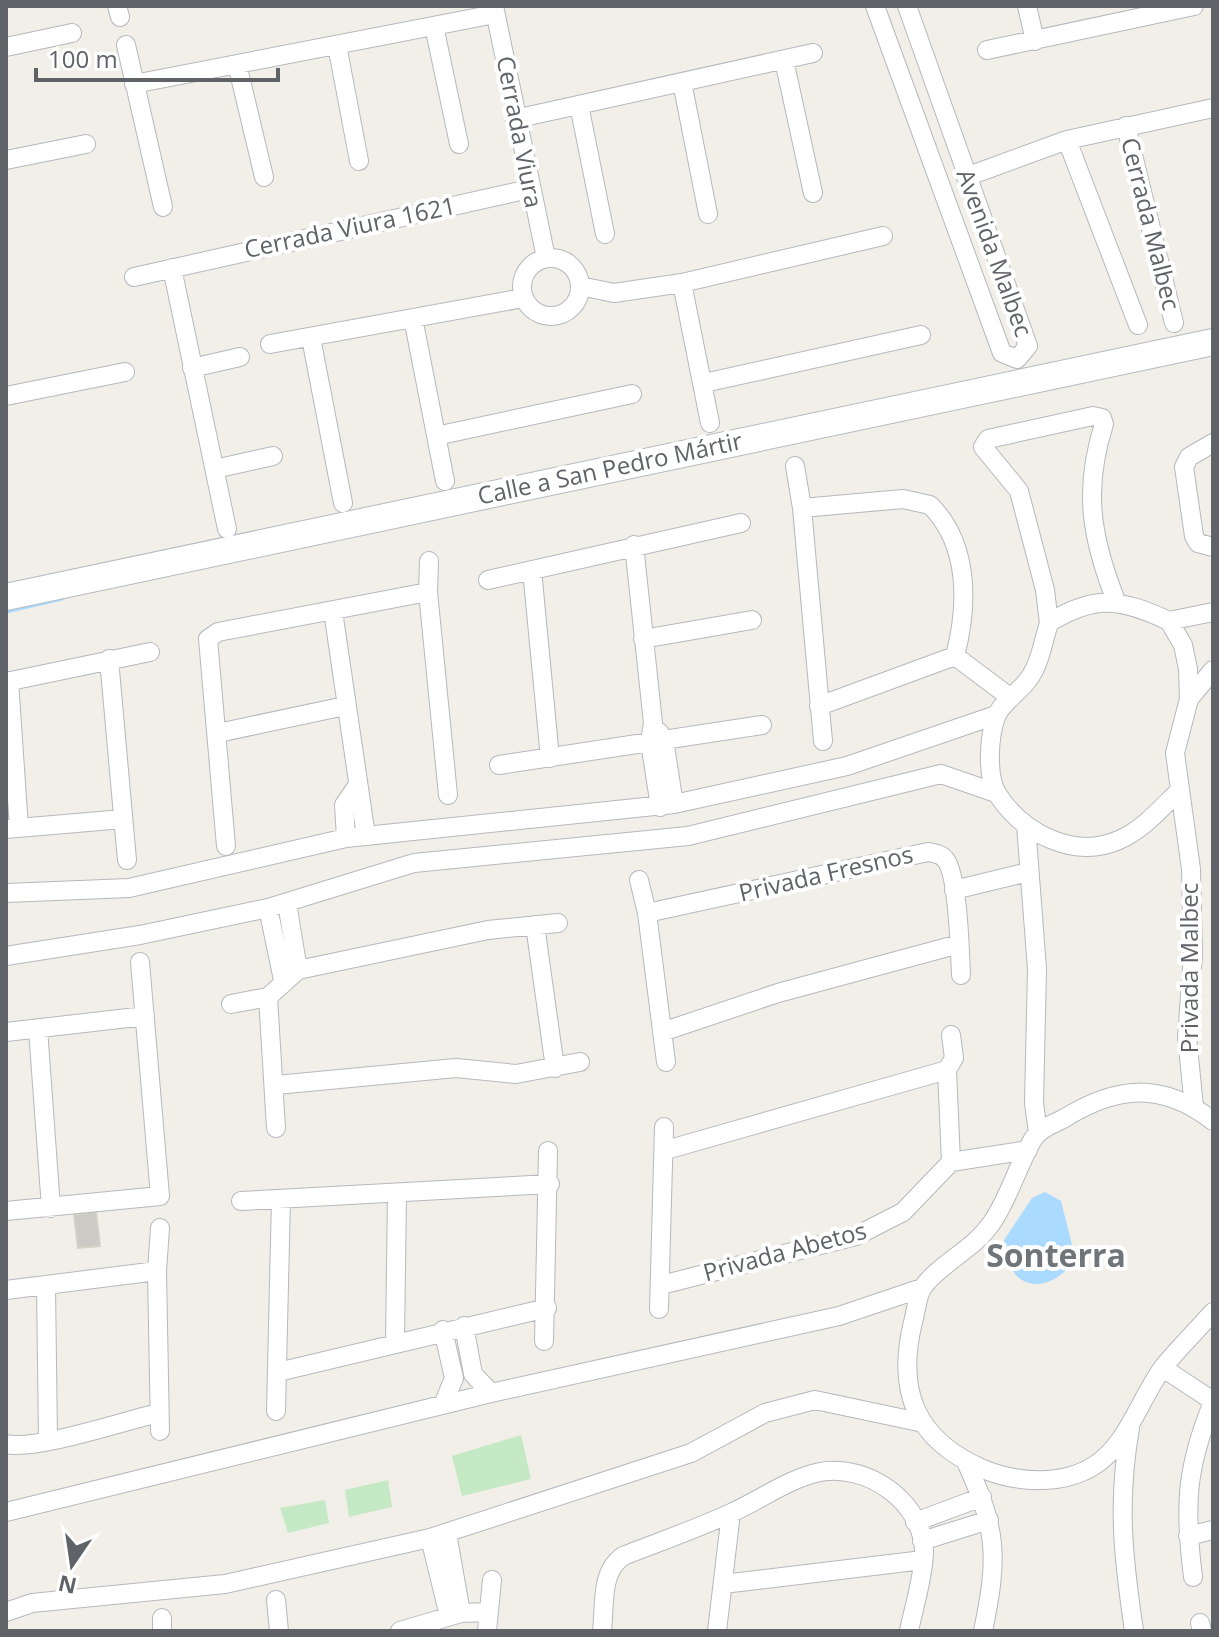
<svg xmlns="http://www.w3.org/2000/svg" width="1219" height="1637" font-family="'Open Sans',sans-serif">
	<rect width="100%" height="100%" fill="#f1efe8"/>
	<!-- green -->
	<path fill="#c5e8c5" d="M521 1435 531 1479 462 1496 452 1456Z
		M388 1480 392 1507 349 1517 345 1490Z
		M325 1500 329 1523 288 1533 280 1508Z"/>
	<!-- water -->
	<path fill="#aadaff" d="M1045 1192 1061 1201 1075 1257C1067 1275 1042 1292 1022 1280 1010 1274 1006 1252 1004 1240L1032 1198Z"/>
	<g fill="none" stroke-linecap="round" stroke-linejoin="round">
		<!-- stream -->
		<path stroke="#aadaff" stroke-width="5" d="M6 611 62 598"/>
	</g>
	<!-- building -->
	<path fill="#cccac5" stroke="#d6d1c6" stroke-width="2" d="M96 1212 100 1246 78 1248 74 1215Z"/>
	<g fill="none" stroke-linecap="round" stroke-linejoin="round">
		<defs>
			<path id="street" d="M117 6 120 17
				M494 6 546 258
				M875 6 1002 353 1017 359 1028 346 907 6
				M1027 6 1035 41
				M434 26 459 144
				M126 45 163 207
				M337 45 359 161
				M6 47 72 33
				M987 50 1194 6
				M784 60 813 193
				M237 64 264 177
				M682 82 708 214
				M134 84 495 14
				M579 105 605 234
				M515 119 813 53
				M1126 126 1174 323
				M1067 140 1138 325
				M6 160 86 144
				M966 177 1067 140 1213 108
				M522 287a29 29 0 1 1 58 0a29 29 0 1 1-58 0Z
				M172 268 227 529
				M134 277 529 189
				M682 283 710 423
				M580 286 614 293 682 283 883 236
				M413 318 445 481
				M311 338 343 503
				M270 344 523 298
				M192 368 240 357
				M704 383 921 335
				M6 396 125 372
				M436 436 632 394
				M1213 443 1189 457 1184 467 1194 536 1198 543 1213 547
				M795 466 802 508 823 741
				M215 469 273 456
				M802 508 903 499 930 505C970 545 968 606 955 656
				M634 545 653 723 650 742 660 807
				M429 561 428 592 448 795
				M532 570 550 758
				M488 580 741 523
				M333 611 366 836
				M1169 621C1121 599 1095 594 1049 623 1043 642 1040 664 1028 680 1019 692 1001 703 996 717 989 736 986 777 998 795 1023 833 1074 860 1119 840 1143 830 1162 807 1180 790
				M1169 621 1183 645 1188 669 1189 699 1175 753 1191 869 1193 955 1187 1037 1194 1107
				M1169 621 1213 612
				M1049 623 1045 590 1019 491 983 447 988 439 1093 416 1102 418 1104 424C1083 490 1091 537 1116 601
				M643 639 752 620
				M955 656 1011 698
				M109 659 127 860
				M9 681 19 828
				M6 682 150 652
				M1189 699 1213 670
				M819 706 955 656
				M659 732 664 740 674 804
				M218 733 345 706
				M499 765 762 725
				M1026 825 1037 969 1034 1103 1038 1133
				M6 829 123 819
				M346 838 344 805 357 786
				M226 846 208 639 218 632 428 592
				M639 880 647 913 666 1062
				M954 890 1028 872
				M6 893 129 888 346 838 674 804 847 766 996 715
				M287 903 298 970
				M268 908 283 980
				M647 913 928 852C934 853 941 854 945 859 958 873 960 953 961 975
				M535 925 555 1068
				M6 956 140 935 268 908 414 863 688 836 941 774 996 793
				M231 1004 268 997
				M38 1029 51 1208
				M6 1032 145 1016
				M662 1032 778 993 959 944
				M276 1085 456 1068 516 1074 580 1062
				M1213 1121C1161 1081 1116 1086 1063 1119 1053 1124 1039 1129 1033 1139 1018 1165 1010 1195 993 1221 974 1250 940 1263 923 1287 917 1295 916 1312 913 1322 896 1392 916 1440 983 1469 1017 1483 1063 1486 1095 1465 1128 1444 1141 1396 1164 1366 1179 1348 1197 1330 1213 1312
				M276 1128 268 997 298 970 488 930 558 923
				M666 1150 947 1070
				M951 1162 947 1070 954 1058 951 1035
				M241 1201 550 1184
				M6 1211 160 1196 140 962
				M661 1285 856 1236 903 1212 951 1162 1028 1150
				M46 1286 48 1440
				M6 1290 157 1271
				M659 1309 664 1127
				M464 1326 473 1374 491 1393
				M544 1341 548 1151
				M395 1342 397 1193
				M1163 1368 1213 1401
				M278 1372 547 1308
				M443 1405 454 1378 443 1330
				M276 1411 281 1199
				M1130 1428C1117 1503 1123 1556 1134 1631
				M160 1431 157 1271 160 1228
				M6 1444C34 1451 125 1421 158 1413
				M966 1462C998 1531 998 1558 983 1631
				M6 1512 491 1393 839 1316 922 1288
				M915 1522 982 1497
				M447 1533 461 1613
				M1188 1536 1213 1530
				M430 1538 449 1616
				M922 1541 989 1520
				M1193 1577C1184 1506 1186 1468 1213 1402
				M723 1584 923 1560
				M276 1600 279 1631
				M6 1612 32 1603 225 1584 430 1538 691 1453 765 1413 815 1400 919 1422
				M1200 1623 1202 1631
				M162 1631V1618
				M400 1631 461 1613 489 1612
				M487 1631 492 1580
				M602 1631C605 1605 600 1572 623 1556 659 1542 696 1529 731 1513 760 1500 790 1478 820 1472 867 1463 924 1502 924 1553 923 1579 914 1606 909 1631
				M717 1631 731 1513"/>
			<path id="secondary" d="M6 597 1213 342"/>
		</defs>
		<!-- street casing -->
		<use href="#street" stroke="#b5b8bc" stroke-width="20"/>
		<!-- secondary casing -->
		<use href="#secondary" stroke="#b6babf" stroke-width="28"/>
		<!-- street -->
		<use href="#street" stroke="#fff" stroke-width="18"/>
		<!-- secondary -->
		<use href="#secondary" stroke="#fff" stroke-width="26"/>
	</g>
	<g text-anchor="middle" stroke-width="8" stroke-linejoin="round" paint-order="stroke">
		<!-- street labels -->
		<g font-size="24" fill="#5f6368" stroke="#fff">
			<text transform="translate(519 132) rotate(79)" y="8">Cerrada Viura</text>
			<text transform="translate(1150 224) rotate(76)" y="8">Cerrada Malbec</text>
			<text transform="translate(350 228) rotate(-12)" y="8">Cerrada Viura 1621</text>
			<text transform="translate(994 253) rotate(70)" y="8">Avenida Malbec</text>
			<text transform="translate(610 469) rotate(-12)" y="8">Calle a San Pedro Mártir</text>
			<text transform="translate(826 874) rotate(-13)" y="8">Privada Fresnos</text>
			<text transform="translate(1190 968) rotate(-90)" y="8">Privada Malbec</text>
			<text transform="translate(785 1252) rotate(-15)" y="8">Privada Abetos</text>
		</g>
		<!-- district labels -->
		<g font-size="32" font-weight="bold" fill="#70757a" stroke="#fff">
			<text x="1056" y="1267">Sonterra</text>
		</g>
	</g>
	<!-- border -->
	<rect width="1219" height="1637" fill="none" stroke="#5f6368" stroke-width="16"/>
	<!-- north arrow -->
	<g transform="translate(72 1565) rotate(193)" stroke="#ffffff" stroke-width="6" paint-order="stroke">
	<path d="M0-6L14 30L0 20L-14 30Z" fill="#5f6368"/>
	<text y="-12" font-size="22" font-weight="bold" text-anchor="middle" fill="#5f6368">N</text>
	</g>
	<!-- scale -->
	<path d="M36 68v12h242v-12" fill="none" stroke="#5f6368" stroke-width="4"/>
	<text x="48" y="68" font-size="24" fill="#5f6368" stroke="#ffffff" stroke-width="6" paint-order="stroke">100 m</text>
</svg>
